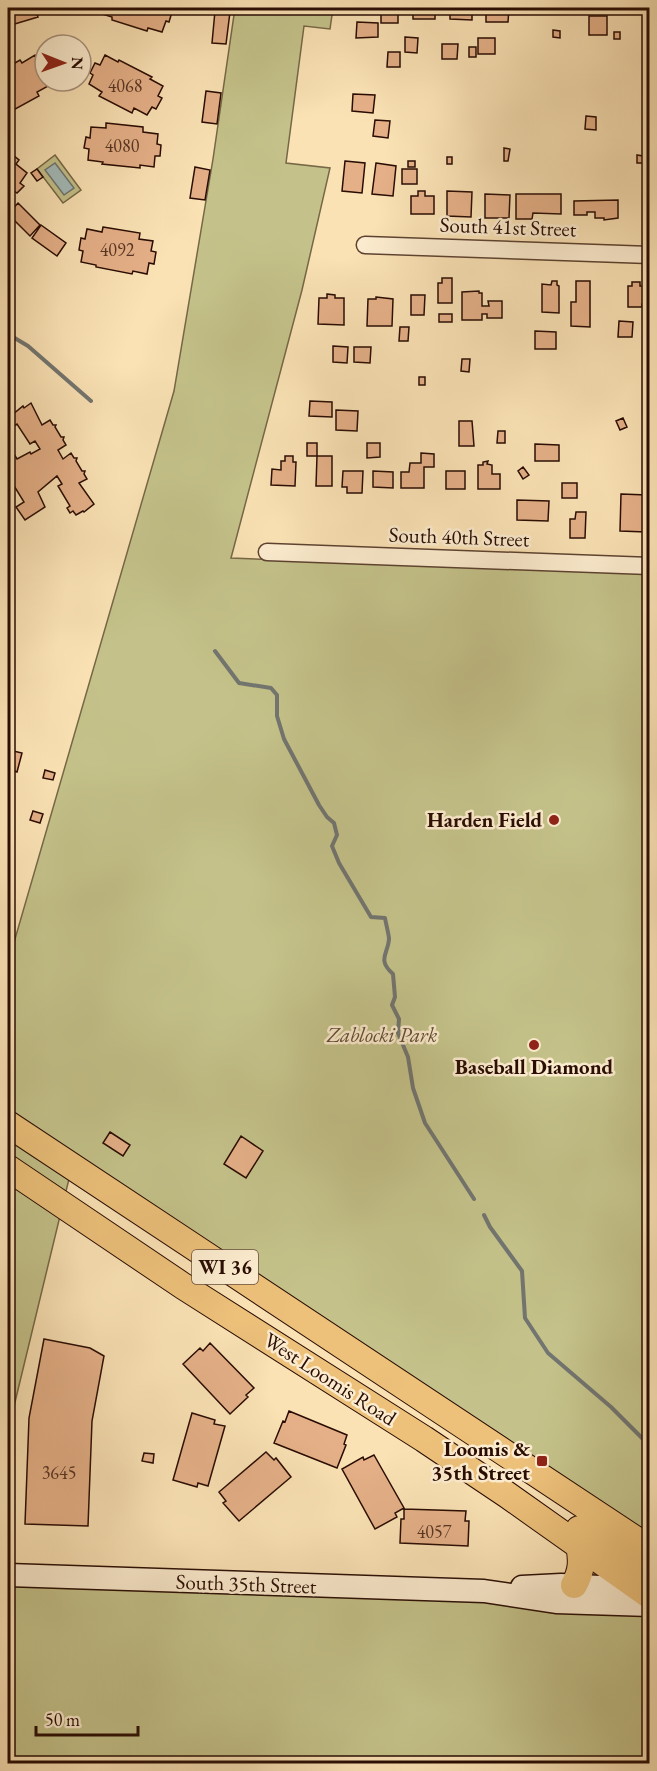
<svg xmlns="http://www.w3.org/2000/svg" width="657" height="1771" font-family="'EB Garamond',serif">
	<rect width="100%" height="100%" fill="#fae2b5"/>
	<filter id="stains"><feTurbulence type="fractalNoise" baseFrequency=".00333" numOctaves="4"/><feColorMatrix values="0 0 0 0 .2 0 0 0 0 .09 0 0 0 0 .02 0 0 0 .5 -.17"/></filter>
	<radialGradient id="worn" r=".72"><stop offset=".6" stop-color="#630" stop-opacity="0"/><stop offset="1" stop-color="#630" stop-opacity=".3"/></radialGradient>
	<!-- green -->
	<path fill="#c4c28a" stroke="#766746" stroke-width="1.5" d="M235 8H333L330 29 304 26 286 163 330 168 302 290 231 558 649 574V1533L75 1154 8 1431V963L174 391 213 159Z
		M55 155 81 190 63 203 37 169Z
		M8 1583 512 1601 649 1610V1763L8 1764Z"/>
	<!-- water -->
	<path fill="#a3bbb9" stroke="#727570" stroke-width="1.5" d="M55 163 74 188 64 195 45 170Z"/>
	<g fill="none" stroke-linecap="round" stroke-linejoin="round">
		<!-- stream -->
		<path stroke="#727570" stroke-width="4" d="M8 334 28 346 91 401
			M215 651 239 683 271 688 277 695V716L284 739 319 805 327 817 334 823 337 835 332 846 339 863 371 917 385 918C386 924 388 931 389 938 389 953 376 959 393 974L395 997 392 1005 399 1019 398 1033 408 1057 413 1088 425 1123 474 1199
			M484 1215 490 1227 522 1271 525 1318 548 1353 611 1407 650 1446"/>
	</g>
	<!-- building -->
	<path fill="#e5b088" stroke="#290c03" stroke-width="1.5" d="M8 8H51L52 11 37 15 38 17 8 26Z
		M100 8H169L168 11 172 12 169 22 166 21 162 32 148 28 147 31 112 20V17L99 13Z
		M381 8H398V23H381Z
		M413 8H435V19H413Z
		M450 8H472V20L450 19Z
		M486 8H509L508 22H486Z
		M215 11 230 12 226 44 212 43Z
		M589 16H607V35H589Z
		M357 22 378 23V37L356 38Z
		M553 30 560 31V38L553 37Z
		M614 32H620V39H614Z
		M405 37 418 38 417 53 405 52Z
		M478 38H495V54H478Z
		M442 44H458L457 59H442Z
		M469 47H476V57H469Z
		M388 52H400V67H387Z
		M35 55 40 65 43 63 45 67V81H48L50 85 37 92 39 96 8 113V67L20 60 22 63Z
		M105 55 118 62 119 60 152 77 150 79 163 86 158 96 162 98 156 109 152 107 147 115 134 108 132 113 99 96 102 92 89 84 93 75 90 73 95 63 100 65Z
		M206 91 221 93 217 124 202 122Z
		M353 94 375 95 373 113 352 111Z
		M586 116 596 117V130L585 129Z
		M375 120 390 121 388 138 373 136Z
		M106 123 143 127V132L158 134 157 144 161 145 160 156H155L154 167 140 165V168L102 164 103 162 88 160 89 149 84 148 86 137 90 138 91 127 106 128Z
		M504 148 510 149 508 161H504Z
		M8 151 19 160 16 164 27 173 20 183 24 186 17 193 14 191 8 199Z
		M637 155 643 156V163H637Z
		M447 157H452V164H447Z
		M345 161 365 163 362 193 342 191Z
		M408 161H415V167H408Z
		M376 163 396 166 393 196 372 194Z
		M195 167 210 170 205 200 190 198Z
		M37 169 43 177 37 181 31 173Z
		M402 169H417V184H402Z
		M418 191H425V196H434V214H411V196H418Z
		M447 191 472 192 471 217 447 216Z
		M485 194 510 195 509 218H485Z
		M516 194H561V214L533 213 532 219H516Z
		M618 200V218L604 220V218H595V212H587V215H574V201Z
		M18 203 40 225 30 236 8 214Z
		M41 225 66 243 57 256 32 238Z
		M103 227 140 233 139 239 153 241 151 251 156 252 154 264 149 263 147 274 133 271 132 274 96 267V265L81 262 83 251 79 250 81 238 85 239 87 229 102 232Z
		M442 278H452V303H438V283H442Z
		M552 281H557V285L559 286V313L542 312V284L551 285Z
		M576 281H590V327L571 326V302H576Z
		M632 282H640V286H646L645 304H642V307H628V286H632Z
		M479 291V293H482V306H489L488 301H502V318H487V314H482V320H462V292Z
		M327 294 335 295V298H344V325L318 324 319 298H327Z
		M411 295H425L424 315H411Z
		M376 297 393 299 392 326H367L368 299H376Z
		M439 314H452V322H439Z
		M619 321 633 322 632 337H618Z
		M647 324H650V338H646Z
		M400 327H409L408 341H399Z
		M535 331 556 332V349H535Z
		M333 346 348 347 347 363 333 362Z
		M354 347H371L370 363 354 362Z
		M462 359H470L469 372 461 371Z
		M419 377H425V385H419Z
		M310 401 332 402V417L309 416Z
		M31 403 42 425 50 420 53 425H56L55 427 61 437H64L63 440 66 445 58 450 63 459 71 453 74 458H77L76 461 82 471H85L84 474 87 479 79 483 94 504 84 512 83 511 76 515 73 511 70 513 67 508 70 506 58 486 62 484 57 476 38 492 45 507 25 520 16 507 24 502 8 476V448L9 451 11 449 17 459 30 452 31 454 40 449 35 441 30 444 17 424 14 426 12 421 14 420 12 415 23 406 24 408Z
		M336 410 358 411 357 431 336 430Z
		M623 418 627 427 620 430 616 421Z
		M459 421H472L474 446H459Z
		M498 431H505V443H497Z
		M307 443H317V456H307Z
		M367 443H380V457L367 458Z
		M535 444 559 445V461H535Z
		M421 453 434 454V467H424V488H401V472H409L410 463H421Z
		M285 456H293V462H296L295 486 271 485 272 469 281 470V461H285Z
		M317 456H332V486H316Z
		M488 461 487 464 492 465V474H500V489H478V465H483V462Z
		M523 467 529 475 523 479 518 471Z
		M343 471H363L362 493H347V487H342Z
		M373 471 393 472V488L373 487Z
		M446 471H465V489H446Z
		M562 483H577V498H562Z
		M621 494 647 495 646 532 620 531Z
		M517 500 549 501 548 521 517 520Z
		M576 512H586L585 538H570V519H575Z
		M8 743 11 744 9 750 22 753 17 772 8 769Z
		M45 770 55 773 53 780 43 778Z
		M33 811 43 814 40 823 30 820Z
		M110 1132 130 1145 123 1156 103 1143Z
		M241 1136 263 1151 246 1178 224 1164Z
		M44 1339 90 1348 104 1356 92 1421 88 1526 25 1524 29 1418Z
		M210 1343 254 1388 246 1395 248 1397 230 1414 183 1364 200 1348 203 1351Z
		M289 1411 347 1435 344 1444 346 1445 337 1468 274 1443 283 1421 285 1422Z
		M192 1413 215 1420 214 1424 225 1426 208 1486 198 1483 197 1487 173 1480Z
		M266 1452 274 1460 276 1458 291 1477 239 1521 223 1503 226 1501 219 1492Z
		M144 1453 154 1454 153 1463 142 1461Z
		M374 1455 404 1508 395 1513 397 1517 375 1529 342 1469 363 1457 364 1460Z
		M404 1509 466 1511 465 1521H469L468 1546 400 1543 401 1519H404Z"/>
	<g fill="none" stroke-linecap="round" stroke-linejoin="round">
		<defs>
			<path id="street" d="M365 245 650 255
				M267 552 650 566"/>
			<path id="secondary" d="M8 1575 484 1591 556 1602 650 1605
				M522 1587 561 1585 638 1589"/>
			<path id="primary" d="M8 1124 650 1549
				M8 1168 183 1286 424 1439 506 1494 650 1596
				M579 1529 650 1571
				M574 1585C582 1571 582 1561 579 1545"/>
		</defs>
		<!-- street casing -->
		<use href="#street" stroke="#5d4230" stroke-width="19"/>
		<!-- secondary casing -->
		<use href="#secondary" stroke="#290c03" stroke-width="25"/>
		<!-- primary casing -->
		<use href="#primary" stroke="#290c03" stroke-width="28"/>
		<!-- street -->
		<use href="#street" stroke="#fceccf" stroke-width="16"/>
		<!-- secondary -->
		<use href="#secondary" stroke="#fceccf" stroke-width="22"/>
		<!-- primary -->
		<use href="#primary" stroke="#edc17a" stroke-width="26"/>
	</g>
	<!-- markers -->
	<g fill="#8f2418" stroke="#fceccf" stroke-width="2">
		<circle cx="554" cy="820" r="6"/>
		<circle cx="534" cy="1045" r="6"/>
		<rect x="536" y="1455" width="12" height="12" rx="3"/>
	</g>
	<g text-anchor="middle" stroke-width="5" stroke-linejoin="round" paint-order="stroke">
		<!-- number labels -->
		<g font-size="18" fill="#583524">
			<text x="125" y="92">4068</text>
			<text x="122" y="152">4080</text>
			<text x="117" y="256">4092</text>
			<text x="59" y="1479">3645</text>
			<text x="434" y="1538">4057</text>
		</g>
		<!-- shield labels -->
		<rect fill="#fceccf" stroke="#684f40" stroke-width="1.5" x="192" y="1250" width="66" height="34" rx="4.5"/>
		<g font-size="20" font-weight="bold" fill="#290c03">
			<text x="225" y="1274">WI 36</text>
		</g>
		<!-- street labels -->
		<g font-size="21" fill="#290c03" stroke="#fceccf">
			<text transform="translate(508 227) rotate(2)" y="7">South 41st Street</text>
			<text transform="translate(459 537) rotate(2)" y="7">South 40th Street</text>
			<text transform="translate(330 1379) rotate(33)" y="7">West Loomis Road</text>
			<text transform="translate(246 1584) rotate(2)" y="7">South 35th Street</text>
		</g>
		<!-- poi labels -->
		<g font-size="21" font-weight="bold" fill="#290c03" stroke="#fceccf" text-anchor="end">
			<text x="542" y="827">Harden Field</text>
			<text x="534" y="1074" text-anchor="middle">Baseball Diamond</text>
			<text x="530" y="1456">Loomis &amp;<tspan x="530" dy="24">35th Street</tspan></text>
		</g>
		<!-- park labels -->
		<g font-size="21" font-style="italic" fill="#5f4c32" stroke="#fceccf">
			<text x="382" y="1042">Zablocki Park</text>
		</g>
	</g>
	<!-- margin -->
	<rect width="657" height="1771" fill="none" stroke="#fae2b5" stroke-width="30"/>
	<rect x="9" y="9" width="639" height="1753" fill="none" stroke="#290c03" stroke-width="3"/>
	<rect x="15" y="15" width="627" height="1741" fill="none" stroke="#290c03" stroke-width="1.5"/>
	<!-- north arrow -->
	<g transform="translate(63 63) rotate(91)"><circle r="28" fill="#fceccf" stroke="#a8927d" stroke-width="1.5"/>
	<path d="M0-4.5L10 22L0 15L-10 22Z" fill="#8f2418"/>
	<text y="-9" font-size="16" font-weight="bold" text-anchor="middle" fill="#290c03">N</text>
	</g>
	<!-- scale -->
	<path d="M36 1726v9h102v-9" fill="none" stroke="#290c03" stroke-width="3"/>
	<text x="45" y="1726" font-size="18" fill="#290c03" stroke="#fceccf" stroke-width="4.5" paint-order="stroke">50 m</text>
	<rect width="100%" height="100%" filter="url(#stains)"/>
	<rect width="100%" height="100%" fill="url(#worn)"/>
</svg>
